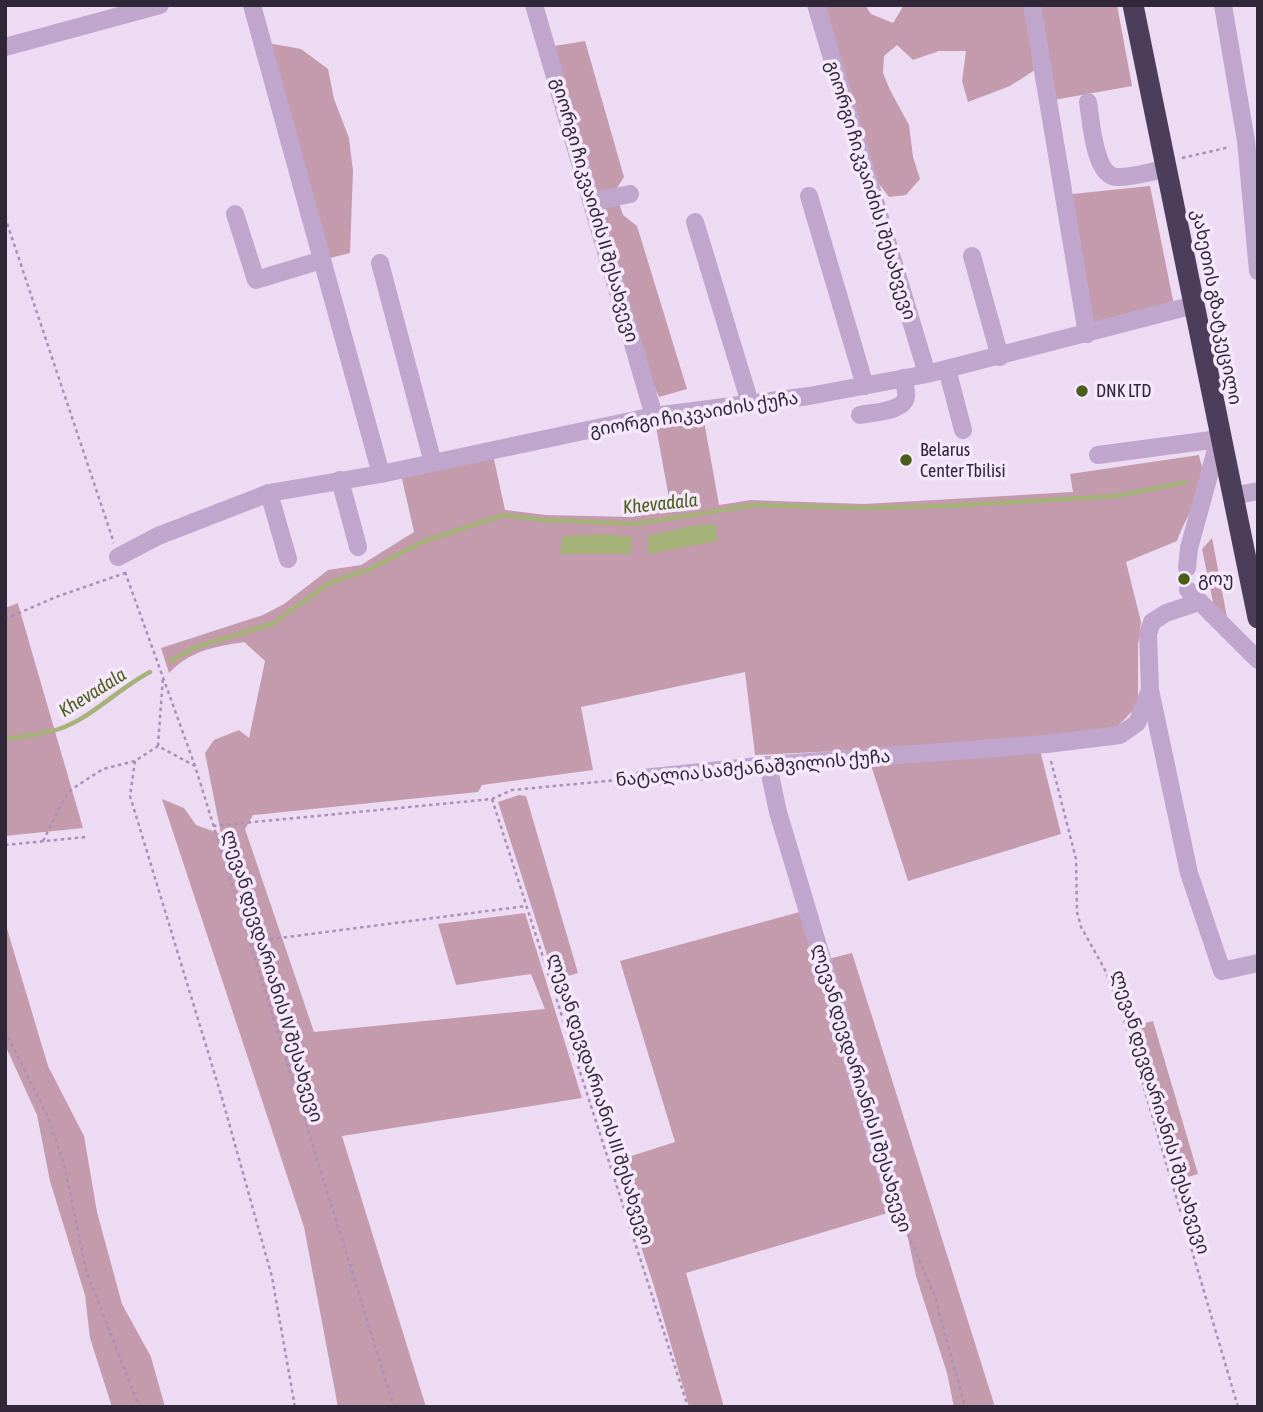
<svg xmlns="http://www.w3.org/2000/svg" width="1263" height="1412" font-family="'Asap Condensed','Noto Sans Georgian',sans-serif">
	<rect width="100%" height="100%" fill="#eddbf4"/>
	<!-- green -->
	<path fill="#c49aad" d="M816 5H865L871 14 893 23 904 5H1117L1132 86 1048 101 1041 66 1010 86 968 102 962 81 966 51H939L913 60 897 45 884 56 883 73 890 90 909 125 913 157 920 179 906 195 889 197 864 164Z
		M585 41 624 177 615 191 623 215 637 226 687 389 659 397 628 327 548 47Z
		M262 42 301 49 328 69 334 99 349 138 353 171 350 253 322 260Z
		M1150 186 1175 310 1087 334 1063 195Z
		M702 410 719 505 751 500 864 504 1073 492 1070 474 1199 455C1200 461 1204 471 1203 477 1202 495 1183 522 1177 541L1126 562 1141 622 1138 645V705L1116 728 998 743 755 755 745 672 581 707 593 770 482 785 478 792 253 815 245 829 314 1032 545 1009 531 974 456 985 438 924 525 913 582 1098 342 1136 426 1407H338L304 1227 162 799 184 808 196 825 221 834 205 753 214 740 239 730 249 738 265 661 244 642C214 647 191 650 169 673L161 648 263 615 284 604 328 570 361 565 414 532 400 470 492 450 505 510 546 515 632 517 671 509 654 416Z
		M1212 538 1227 617 1215 612 1202 549Z
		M18 603V604L83 828 5 836V608Z
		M1040 750 1061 834 908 881 871 765Z
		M519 795 526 796 578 973 555 980 498 802Z
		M803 911 891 1212 686 1273 724 1407H689L653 1283 613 1162 675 1142 620 961Z
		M5 922 48 1066 84 1136 97 1212 122 1304 151 1357 165 1407H112L90 1338 85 1295 50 1181 37 1115 5 1045Z
		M852 953 995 1407H954L947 1373 916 1276 903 1214 828 959Z
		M1153 1021 1198 1174 1177 1180 1130 1027Z"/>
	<!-- water -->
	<path fill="#a5b378" d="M715 524 717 541 648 554V536L690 526Z
		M606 534 632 537 631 554H560L563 536Z"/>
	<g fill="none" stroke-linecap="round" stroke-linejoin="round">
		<!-- stream -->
		<path stroke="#a5b378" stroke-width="4.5" d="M170 661 196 647 272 624 331 582 368 570 422 542 503 515 543 520 635 524 755 505 864 508 948 506 1117 496 1185 482
			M5 739C22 736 42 735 59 729 93 717 119 688 150 672"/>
		<!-- path -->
		<path stroke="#aa90b9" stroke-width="2.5" stroke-dasharray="3.5 3.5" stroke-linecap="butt" d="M1182 158 1230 147
			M5 217 114 543
			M125 572 195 766 394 1407
			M5 619 56 597 125 573
			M158 746 163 676
			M135 761 130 796 222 1098 272 1277 295 1407
			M1051 761 1076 859 1077 912 1081 927 1104 968 1122 1013 1238 1407
			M492 799 688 1407
			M213 826 492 799 512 790 629 779
			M43 841 64 799 72 789 103 769 135 761 158 746 195 766
			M5 845 86 837
			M249 942 526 906
			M5 1031 48 1117 65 1168 86 1270 139 1407
			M905 1228 934 1294 965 1407"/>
		<!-- minor -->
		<path stroke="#c0a6cd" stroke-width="18" d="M252 5 381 474
			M534 5 654 416
			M816 5 927 374
			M1032 5 1087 334
			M1223 5 1246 141 1258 271
			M5 47 160 5
			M1088 102C1091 120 1094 175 1116 177 1132 178 1151 171 1166 169
			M809 196 865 386
			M592 202 630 194
			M235 214 256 280 322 260
			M695 222 750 403
			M972 256 1000 357
			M380 263 433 463
			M947 369 963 430
			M860 415C872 412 905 412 906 396 907 391 904 383 903 378
			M1098 455 1219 439 1189 548 1187 568
			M340 480 358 547
			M269 493 288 559
			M1233 496 1258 491
			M118 557 158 536 269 493 381 474 654 416 809 396 927 374 1194 305
			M1188 590 1258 660
			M1150 690 1189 873 1222 971 1258 963
			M768 765 778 812 898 1213
			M643 778 768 765 1047 744 1120 735 1137 723 1150 690 1148 634 1152 622 1166 613 1199 602"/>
		<!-- highway -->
		<path stroke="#4c3e5a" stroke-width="21" d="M1133 5 1258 618"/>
	</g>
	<!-- markers -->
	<g fill="#4b5e19" stroke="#f6e8fb" stroke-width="2.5">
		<circle cx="1082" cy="391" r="7"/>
		<circle cx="906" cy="460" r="7"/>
		<circle cx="1184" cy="579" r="7"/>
	</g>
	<g text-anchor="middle" stroke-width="7" stroke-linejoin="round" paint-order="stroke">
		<!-- street labels -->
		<g font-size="18" fill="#302739" stroke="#f6e8fb">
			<text transform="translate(871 190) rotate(73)" y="6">გიორგი ჩიკვაიძის I შესახვევი</text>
			<text transform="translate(595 210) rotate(74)" y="6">გიორგი ჩიკვაიძის II შესახვევი</text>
			<text transform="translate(1217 307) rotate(79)" y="6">კახეთის გზატკეცილი</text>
			<text transform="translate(694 414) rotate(-9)" y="6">გიორგი ჩიკვაიძის ქუჩა</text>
			<text transform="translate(753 768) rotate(-5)" y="6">ნატალია სამქანაშვილის ქუჩა</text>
			<text transform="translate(273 976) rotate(73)" y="6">ლევან დევდარიანის IV შესახვევი</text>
			<text transform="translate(862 1088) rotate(73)" y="6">ლევან დევდარიანის II შესახვევი</text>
			<text transform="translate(601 1099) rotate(72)" y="6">ლევან დევდარიანის III შესახვევი</text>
			<text transform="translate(1161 1112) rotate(73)" y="6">ლევან დევდარიანის I შესახვევი</text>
		</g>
		<!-- poi labels -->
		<g font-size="18" fill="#302739" stroke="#f6e8fb" text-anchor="start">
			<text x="1096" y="397">DNK LTD</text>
			<text x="920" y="456">Belarus<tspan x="920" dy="21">Center Tbilisi</tspan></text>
			<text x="1198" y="585">გოუ</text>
		</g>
		<!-- water labels -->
		<g font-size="19" font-style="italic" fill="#4b5e19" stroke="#f6e8fb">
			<text transform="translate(660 503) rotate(-6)" y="7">Khevadala</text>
			<text transform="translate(92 692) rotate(-32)" y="7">Khevadala</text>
		</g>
	</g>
	<!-- border -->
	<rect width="1263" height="1412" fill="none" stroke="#302739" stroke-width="14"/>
</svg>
